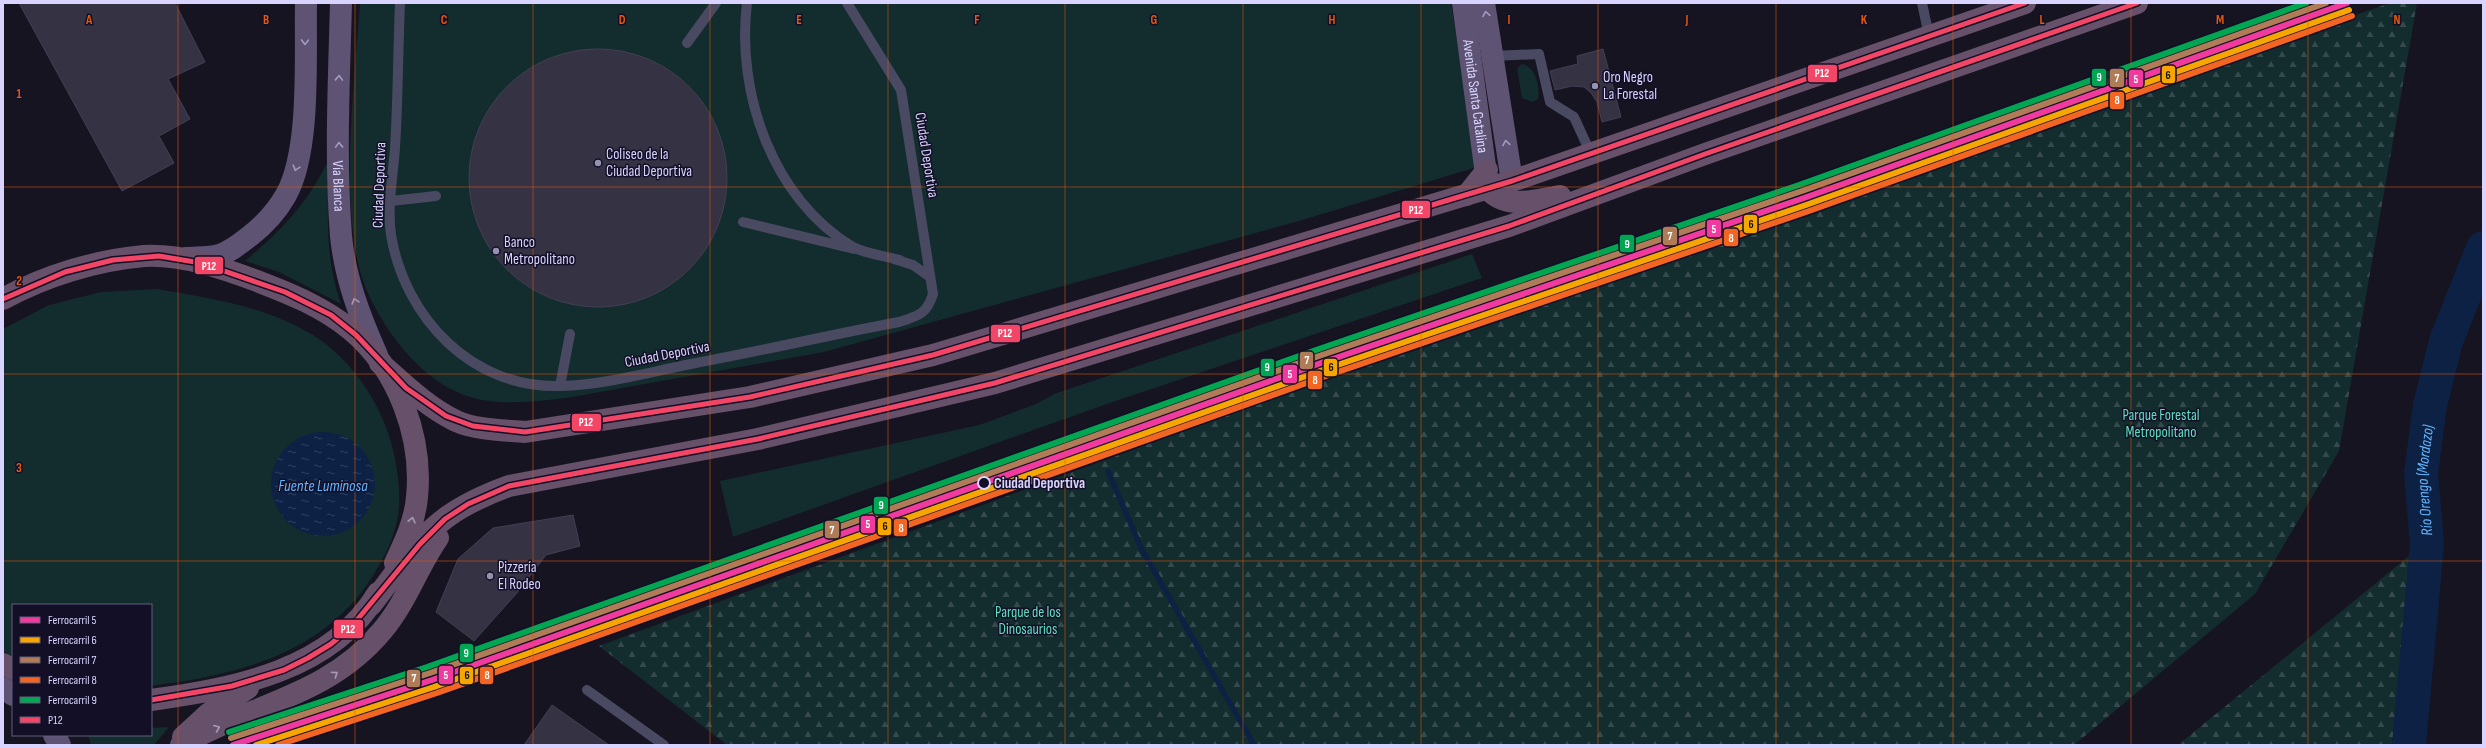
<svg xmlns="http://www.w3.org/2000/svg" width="2486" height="748" font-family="'Sofia Sans Condensed',sans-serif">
	<defs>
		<pattern id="forest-firs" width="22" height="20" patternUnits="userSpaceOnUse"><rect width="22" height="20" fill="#132c2d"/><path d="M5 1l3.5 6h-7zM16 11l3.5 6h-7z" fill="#354a4c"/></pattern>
		<pattern id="water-ripples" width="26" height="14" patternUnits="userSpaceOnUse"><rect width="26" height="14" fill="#0d2144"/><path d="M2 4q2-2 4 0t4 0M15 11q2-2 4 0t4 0" fill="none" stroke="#304060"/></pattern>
	</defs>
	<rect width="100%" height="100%" fill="#161421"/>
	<!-- green -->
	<path fill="#132c2d" d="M360 3H1451L1477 167 1299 221 824 352 566 398C539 401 509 405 482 400 455 395 431 379 412 359 393 339 377 314 366 289 337 217 355 81 360 3Z
		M1522 64C1536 67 1540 86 1538 99L1533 102 1522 98 1517 68Z
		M329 159C328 209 324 256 341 304L279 272 245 261C282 230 308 203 329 159Z
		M1472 254 1482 278 1104 405 733 537 720 481 979 425 1036 404 1054 394Z
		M156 289C211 298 271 307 319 339 356 365 385 410 394 454 404 503 401 531 374 574 325 654 238 675 151 686V605H13V657L3 651V329L49 305 101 292Z
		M169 727 154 745H91L88 735H151V728Z"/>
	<!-- forest -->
	<path fill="url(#forest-firs)" d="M2390 3H2417L2339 451 2255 594 2074 745H727L599 646 1554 295Z
		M2409 556 2398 745H2178Z"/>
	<!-- water -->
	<path fill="url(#water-ripples)" d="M271 484a52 52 0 1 1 104 0a52 52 0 1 1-104 0Z"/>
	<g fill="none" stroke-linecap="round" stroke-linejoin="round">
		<!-- stream -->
		<path stroke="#0d2144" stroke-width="5.5" d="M1108 471 1141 548 1254 745"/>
		<!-- river -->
		<path stroke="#0d2144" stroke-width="34" id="s1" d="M2409 745 2427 544 2421 473 2430 405 2446 341 2483 248"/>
	</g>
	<!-- building -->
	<path fill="#343243" stroke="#433f54" d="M19 3H175L205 62 168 79 190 119 159 136 174 163 122 191Z
		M1603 49 1621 117 1602 122 1597 102 1591 93 1584 87 1572 86 1555 90 1550 71 1578 64 1577 56Z
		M469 178a129 129 0 1 1 258 0a129 129 0 1 1-258 0Z
		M573 515 580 546 546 555 516 594 474 641 436 612 458 559 493 528Z
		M552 705 609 745H524Z"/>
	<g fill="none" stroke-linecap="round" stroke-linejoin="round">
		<!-- lane -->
		<path stroke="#4a4962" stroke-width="10" d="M400 3C398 51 398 100 395 148 393 176 387 207 391 235 405 318 472 389 561 386 604 385 649 372 691 364 761 351 829 335 899 322 918 316 927 314 933 294L901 90 847 3
			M747 3C736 92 772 199 853 247 866 254 885 256 900 260
			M1922 3 1929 36
			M687 43 716 3
			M1492 56 1539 54 1550 102 1574 117 1591 154
			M391 201 436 196
			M743 222 854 249
			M894 259 913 265 930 277
			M560 386 570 334
			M587 690 664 745"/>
		<!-- primary -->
		<g stroke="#5e5373" stroke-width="22">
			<path id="s2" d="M341 3C339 80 335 159 341 236 345 278 360 317 377 355"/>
			<path id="s3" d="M1463 3 1488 189"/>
			<path d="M1484 3 1512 181"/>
			<path d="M186 258C196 257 209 258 219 255 230 252 241 243 250 236 264 225 277 211 286 195 311 151 305 55 306 3"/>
			<path d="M3 688 13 695"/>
			<path d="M54 735 60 745"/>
		</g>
		<!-- highway -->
		<path stroke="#67516a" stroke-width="22" d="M1488 189C1506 210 1536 200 1560 196
			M1467 195 1487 170
			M3 299C44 276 97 260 144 256 182 254 222 268 257 281 291 294 323 307 351 330 398 369 423 437 417 497 415 521 405 542 395 563
			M380 363C404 384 427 407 456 421 476 430 503 430 525 432L750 397 933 355 1512 181 2025 3
			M371 605C394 576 416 539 447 517 466 503 487 494 509 486L758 439 995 383 1509 226 1705 154 2137 3
			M3 664 13 669
			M151 700C235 688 331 671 378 593
			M183 737 208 714 248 688
			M181 745C251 704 327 697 382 631 406 603 417 568 438 538"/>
		<defs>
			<path id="bus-1" d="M3 299 65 272 113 260 159 256 201 263 285 292 331 315 356 335 406 388 446 416 473 426 525 432 750 397 933 355 1512 181 2025 3
				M151 700 232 686 284 670 308 658 331 644 352 626 420 544 445 519 468 504 509 486 758 439 995 383 1509 226 1705 154 2137 3"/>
		</defs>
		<!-- bus-1 casing -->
		<use href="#bus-1" stroke="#130f26" stroke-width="8"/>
		<!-- bus-1 -->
		<use href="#bus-1" stroke="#f34667" stroke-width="5"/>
		<defs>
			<path id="rail-1" d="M233 745 432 680 1321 363 1804 198 2347 3"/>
			<path id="rail-2" d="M256 745 434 687 1323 370 1806 205 2349 10"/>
			<path id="rail-3" d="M231 738 430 673 1319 356 1802 191 2326 3"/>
			<path id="rail-4" d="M278 745 437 693 1326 376 1809 211 2352 16"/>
			<path id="rail-5" d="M229 732 427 667 1316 350 1799 185 2306 3"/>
		</defs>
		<!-- rail-1 casing -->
		<use href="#rail-1" stroke="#130f26" stroke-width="9"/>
		<!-- rail-2 casing -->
		<use href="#rail-2" stroke="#130f26" stroke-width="9"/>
		<!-- rail-3 casing -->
		<use href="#rail-3" stroke="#130f26" stroke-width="9"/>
		<!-- rail-4 casing -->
		<use href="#rail-4" stroke="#130f26" stroke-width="9"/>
		<!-- rail-5 casing -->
		<use href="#rail-5" stroke="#130f26" stroke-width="9"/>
		<!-- rail-1 -->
		<use href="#rail-1" stroke="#f13a9d" stroke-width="6"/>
		<!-- rail-2 -->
		<use href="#rail-2" stroke="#f7a600" stroke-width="6"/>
		<!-- rail-3 -->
		<use href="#rail-3" stroke="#b07c57" stroke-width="6"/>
		<!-- rail-4 -->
		<use href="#rail-4" stroke="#f26522" stroke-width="6"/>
		<!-- rail-5 -->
		<use href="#rail-5" stroke="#00a651" stroke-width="6"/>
	</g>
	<!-- one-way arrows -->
	<defs><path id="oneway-chevron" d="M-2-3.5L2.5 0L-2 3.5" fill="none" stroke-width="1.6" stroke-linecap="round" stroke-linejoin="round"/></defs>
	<g stroke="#a29ac0">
		<use href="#oneway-chevron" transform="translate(1486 14) rotate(-99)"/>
		<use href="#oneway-chevron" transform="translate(305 42) rotate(91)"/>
		<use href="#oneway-chevron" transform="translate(339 78) rotate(-88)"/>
		<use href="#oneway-chevron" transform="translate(1506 143) rotate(-99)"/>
		<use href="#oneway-chevron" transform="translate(339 145) rotate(-92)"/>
		<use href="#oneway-chevron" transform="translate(296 168) rotate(107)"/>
		<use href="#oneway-chevron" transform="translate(355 301) rotate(-106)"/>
	</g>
	<g stroke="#a699bc">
		<use href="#oneway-chevron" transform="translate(412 520) rotate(-77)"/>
		<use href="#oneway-chevron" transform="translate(335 674) rotate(-34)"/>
		<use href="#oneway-chevron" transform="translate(217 728) rotate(-22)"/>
	</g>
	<!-- grid -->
	<path fill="none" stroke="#e8590c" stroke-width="1" stroke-opacity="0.55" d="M178 3V745M355 3V745M533 3V745M710 3V745M888 3V745M1065 3V745M1243 3V745M1421 3V745M1598 3V745M1776 3V745M1953 3V745M2131 3V745M2308 3V745M3 187H2483M3 374H2483M3 561H2483"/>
	<!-- markers -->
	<g fill="#9591b1" stroke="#130f26" stroke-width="1.5">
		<circle cx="1595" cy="86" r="4"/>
		<circle cx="598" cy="163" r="4"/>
		<circle cx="496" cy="251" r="4"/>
		<circle cx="490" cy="576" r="4"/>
	</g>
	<circle fill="#130f26" stroke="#d9d4ff" stroke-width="2" cx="984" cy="483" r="6"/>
	<g text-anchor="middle" stroke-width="3" stroke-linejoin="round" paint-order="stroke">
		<!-- poi labels -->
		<g font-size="15" fill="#d9d4ff" stroke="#130f26" text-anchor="start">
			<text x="1603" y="82">Oro Negro<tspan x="1603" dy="17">La Forestal</tspan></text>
			<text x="606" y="159">Coliseo de la<tspan x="606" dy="17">Ciudad Deportiva</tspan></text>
			<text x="504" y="247">Banco<tspan x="504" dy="17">Metropolitano</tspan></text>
			<text x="498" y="572">Pizzería<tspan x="498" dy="17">El Rodeo</tspan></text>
		</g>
		<!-- street labels -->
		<g font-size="15" fill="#d9d4ff" stroke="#130f26">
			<text dy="5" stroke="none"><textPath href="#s3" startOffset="94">Avenida Santa Catalina</textPath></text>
			<text transform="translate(927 155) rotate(81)" y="5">Ciudad Deportiva</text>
			<text transform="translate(379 185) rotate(-88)" y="5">Ciudad Deportiva</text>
			<text dy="5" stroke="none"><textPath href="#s2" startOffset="183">Vía Blanca</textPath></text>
			<text transform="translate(667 354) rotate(-11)" y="5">Ciudad Deportiva</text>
		</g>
		<!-- park labels -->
		<g font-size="15" fill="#5fe0c0" stroke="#130f26">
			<text x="2161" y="420">Parque Forestal<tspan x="2161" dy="17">Metropolitano</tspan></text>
			<text x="1028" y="617">Parque de los<tspan x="1028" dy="17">Dinosaurios</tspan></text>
		</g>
		<!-- stop labels -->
		<g font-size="15" font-weight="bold" fill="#d9d4ff" stroke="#130f26" text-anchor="start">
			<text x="994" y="488">Ciudad Deportiva</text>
		</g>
		<!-- water labels -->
		<g font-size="16" font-style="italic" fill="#62b6ff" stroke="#130f26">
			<text dy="6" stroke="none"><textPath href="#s1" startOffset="266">Río Orengo (Mordazo)</textPath></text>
			<text x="323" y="491">Fuente Luminosa</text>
		</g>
	</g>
	<g font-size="13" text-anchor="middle" font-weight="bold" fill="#e8590c" stroke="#130f26" stroke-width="3" stroke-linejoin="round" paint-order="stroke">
		<text x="89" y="24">A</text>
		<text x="266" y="24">B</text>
		<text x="444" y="24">C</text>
		<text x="622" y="24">D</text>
		<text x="799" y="24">E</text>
		<text x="977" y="24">F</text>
		<text x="1154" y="24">G</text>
		<text x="1332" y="24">H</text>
		<text x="1509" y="24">I</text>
		<text x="1687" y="24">J</text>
		<text x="1864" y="24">K</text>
		<text x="2042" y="24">L</text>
		<text x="2220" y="24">M</text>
		<text x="2397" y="24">N</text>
		<text x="19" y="98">1</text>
		<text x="19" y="285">2</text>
		<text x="19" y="472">3</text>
	</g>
	<g stroke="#130f26" stroke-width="1.5">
		<rect x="1807" y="64" width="31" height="19" rx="4" fill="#f34667"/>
		<rect x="2161" y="65" width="15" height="19" rx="4" fill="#f7a600"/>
		<rect x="2091" y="68" width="16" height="19" rx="4" fill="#00a651"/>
		<rect x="2109" y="68" width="16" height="20" rx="4" fill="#b07c57"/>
		<rect x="2128" y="69" width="16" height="19" rx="4" fill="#f13a9d"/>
		<rect x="2109" y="91" width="16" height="19" rx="4" fill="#f26522"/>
		<rect x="1401" y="200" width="30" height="19" rx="4" fill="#f34667"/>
		<rect x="1743" y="214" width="15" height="20" rx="4" fill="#f7a600"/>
		<rect x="1706" y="219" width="16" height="19" rx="4" fill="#f13a9d"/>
		<rect x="1662" y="226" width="16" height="20" rx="4" fill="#b07c57"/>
		<rect x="1723" y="228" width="16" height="19" rx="4" fill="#f26522"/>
		<rect x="1619" y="234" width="16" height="19" rx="4" fill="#00a651"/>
		<rect x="194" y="256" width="30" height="19" rx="4" fill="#f34667"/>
		<rect x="990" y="324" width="31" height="19" rx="4" fill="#f34667"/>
		<rect x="1299" y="351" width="15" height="19" rx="4" fill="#b07c57"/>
		<rect x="1260" y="358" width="15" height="19" rx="4" fill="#00a651"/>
		<rect x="1323" y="358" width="15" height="19" rx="4" fill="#f7a600"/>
		<rect x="1282" y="364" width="16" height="20" rx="4" fill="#f13a9d"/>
		<rect x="1307" y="370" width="16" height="20" rx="4" fill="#f26522"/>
		<rect x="571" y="413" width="31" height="19" rx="4" fill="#f34667"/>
		<rect x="873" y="496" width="16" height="19" rx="4" fill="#00a651"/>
		<rect x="860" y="515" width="16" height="19" rx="4" fill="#f13a9d"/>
		<rect x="877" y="517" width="15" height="19" rx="4" fill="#f7a600"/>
		<rect x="893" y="518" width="15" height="19" rx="4" fill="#f26522"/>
		<rect x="824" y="520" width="16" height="19" rx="4" fill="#b07c57"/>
		<rect x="333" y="619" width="31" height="20" rx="4" fill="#f34667"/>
		<rect x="459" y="643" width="15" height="20" rx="4" fill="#00a651"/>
		<rect x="438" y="665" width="16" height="20" rx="4" fill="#f13a9d"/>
		<rect x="479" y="666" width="15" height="19" rx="4" fill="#f26522"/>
		<rect x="459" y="666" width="15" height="19" rx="4" fill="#f7a600"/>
		<rect x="406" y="669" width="15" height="19" rx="4" fill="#b07c57"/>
	</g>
	<g font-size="11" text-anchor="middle" font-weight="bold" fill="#fff">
		<text x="1822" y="77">P12</text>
		<text x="2099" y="81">9</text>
		<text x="2117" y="82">7</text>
		<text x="2136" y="83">5</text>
		<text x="2117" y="104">8</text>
		<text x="1416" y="214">P12</text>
		<text x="1714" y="233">5</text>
		<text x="1670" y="240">7</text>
		<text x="1731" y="242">8</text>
		<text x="1627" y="248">9</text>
		<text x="209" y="270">P12</text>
		<text x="1005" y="337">P12</text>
		<text x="1307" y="364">7</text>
		<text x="1267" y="371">9</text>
		<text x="1290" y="378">5</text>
		<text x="1315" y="384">8</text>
		<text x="586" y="426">P12</text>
		<text x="881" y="509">9</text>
		<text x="868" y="528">5</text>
		<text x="901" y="532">8</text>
		<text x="832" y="534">7</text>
		<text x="348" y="633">P12</text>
		<text x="466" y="657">9</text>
		<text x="446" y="679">5</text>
		<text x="487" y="679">8</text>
		<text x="414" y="682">7</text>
	</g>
	<g font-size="11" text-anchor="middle" font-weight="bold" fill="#111">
		<text x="2168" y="79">6</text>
		<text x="1751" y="228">6</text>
		<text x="1331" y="371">6</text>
		<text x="885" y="530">6</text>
		<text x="467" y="679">6</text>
	</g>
	<!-- border -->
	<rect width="2486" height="748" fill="none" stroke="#d9d4ff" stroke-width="8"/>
	<!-- legend -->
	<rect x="12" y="604" width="140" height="132" fill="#130f26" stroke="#625e7d"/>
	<rect x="20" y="617" width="20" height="6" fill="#f13a9d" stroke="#625e7d"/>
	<text x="48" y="624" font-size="12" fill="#d9d4ff">Ferrocarril 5</text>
	<rect x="20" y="637" width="20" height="6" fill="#f7a600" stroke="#625e7d"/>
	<text x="48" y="644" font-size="12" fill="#d9d4ff">Ferrocarril 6</text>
	<rect x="20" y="657" width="20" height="6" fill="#b07c57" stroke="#625e7d"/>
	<text x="48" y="664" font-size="12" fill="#d9d4ff">Ferrocarril 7</text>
	<rect x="20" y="677" width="20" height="6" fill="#f26522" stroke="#625e7d"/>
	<text x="48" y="684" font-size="12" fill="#d9d4ff">Ferrocarril 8</text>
	<rect x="20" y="697" width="20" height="6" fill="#00a651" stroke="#625e7d"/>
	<text x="48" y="704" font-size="12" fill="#d9d4ff">Ferrocarril 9</text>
	<rect x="20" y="717" width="20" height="6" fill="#f34667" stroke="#625e7d"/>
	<text x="48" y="724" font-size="12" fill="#d9d4ff">P12</text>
</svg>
